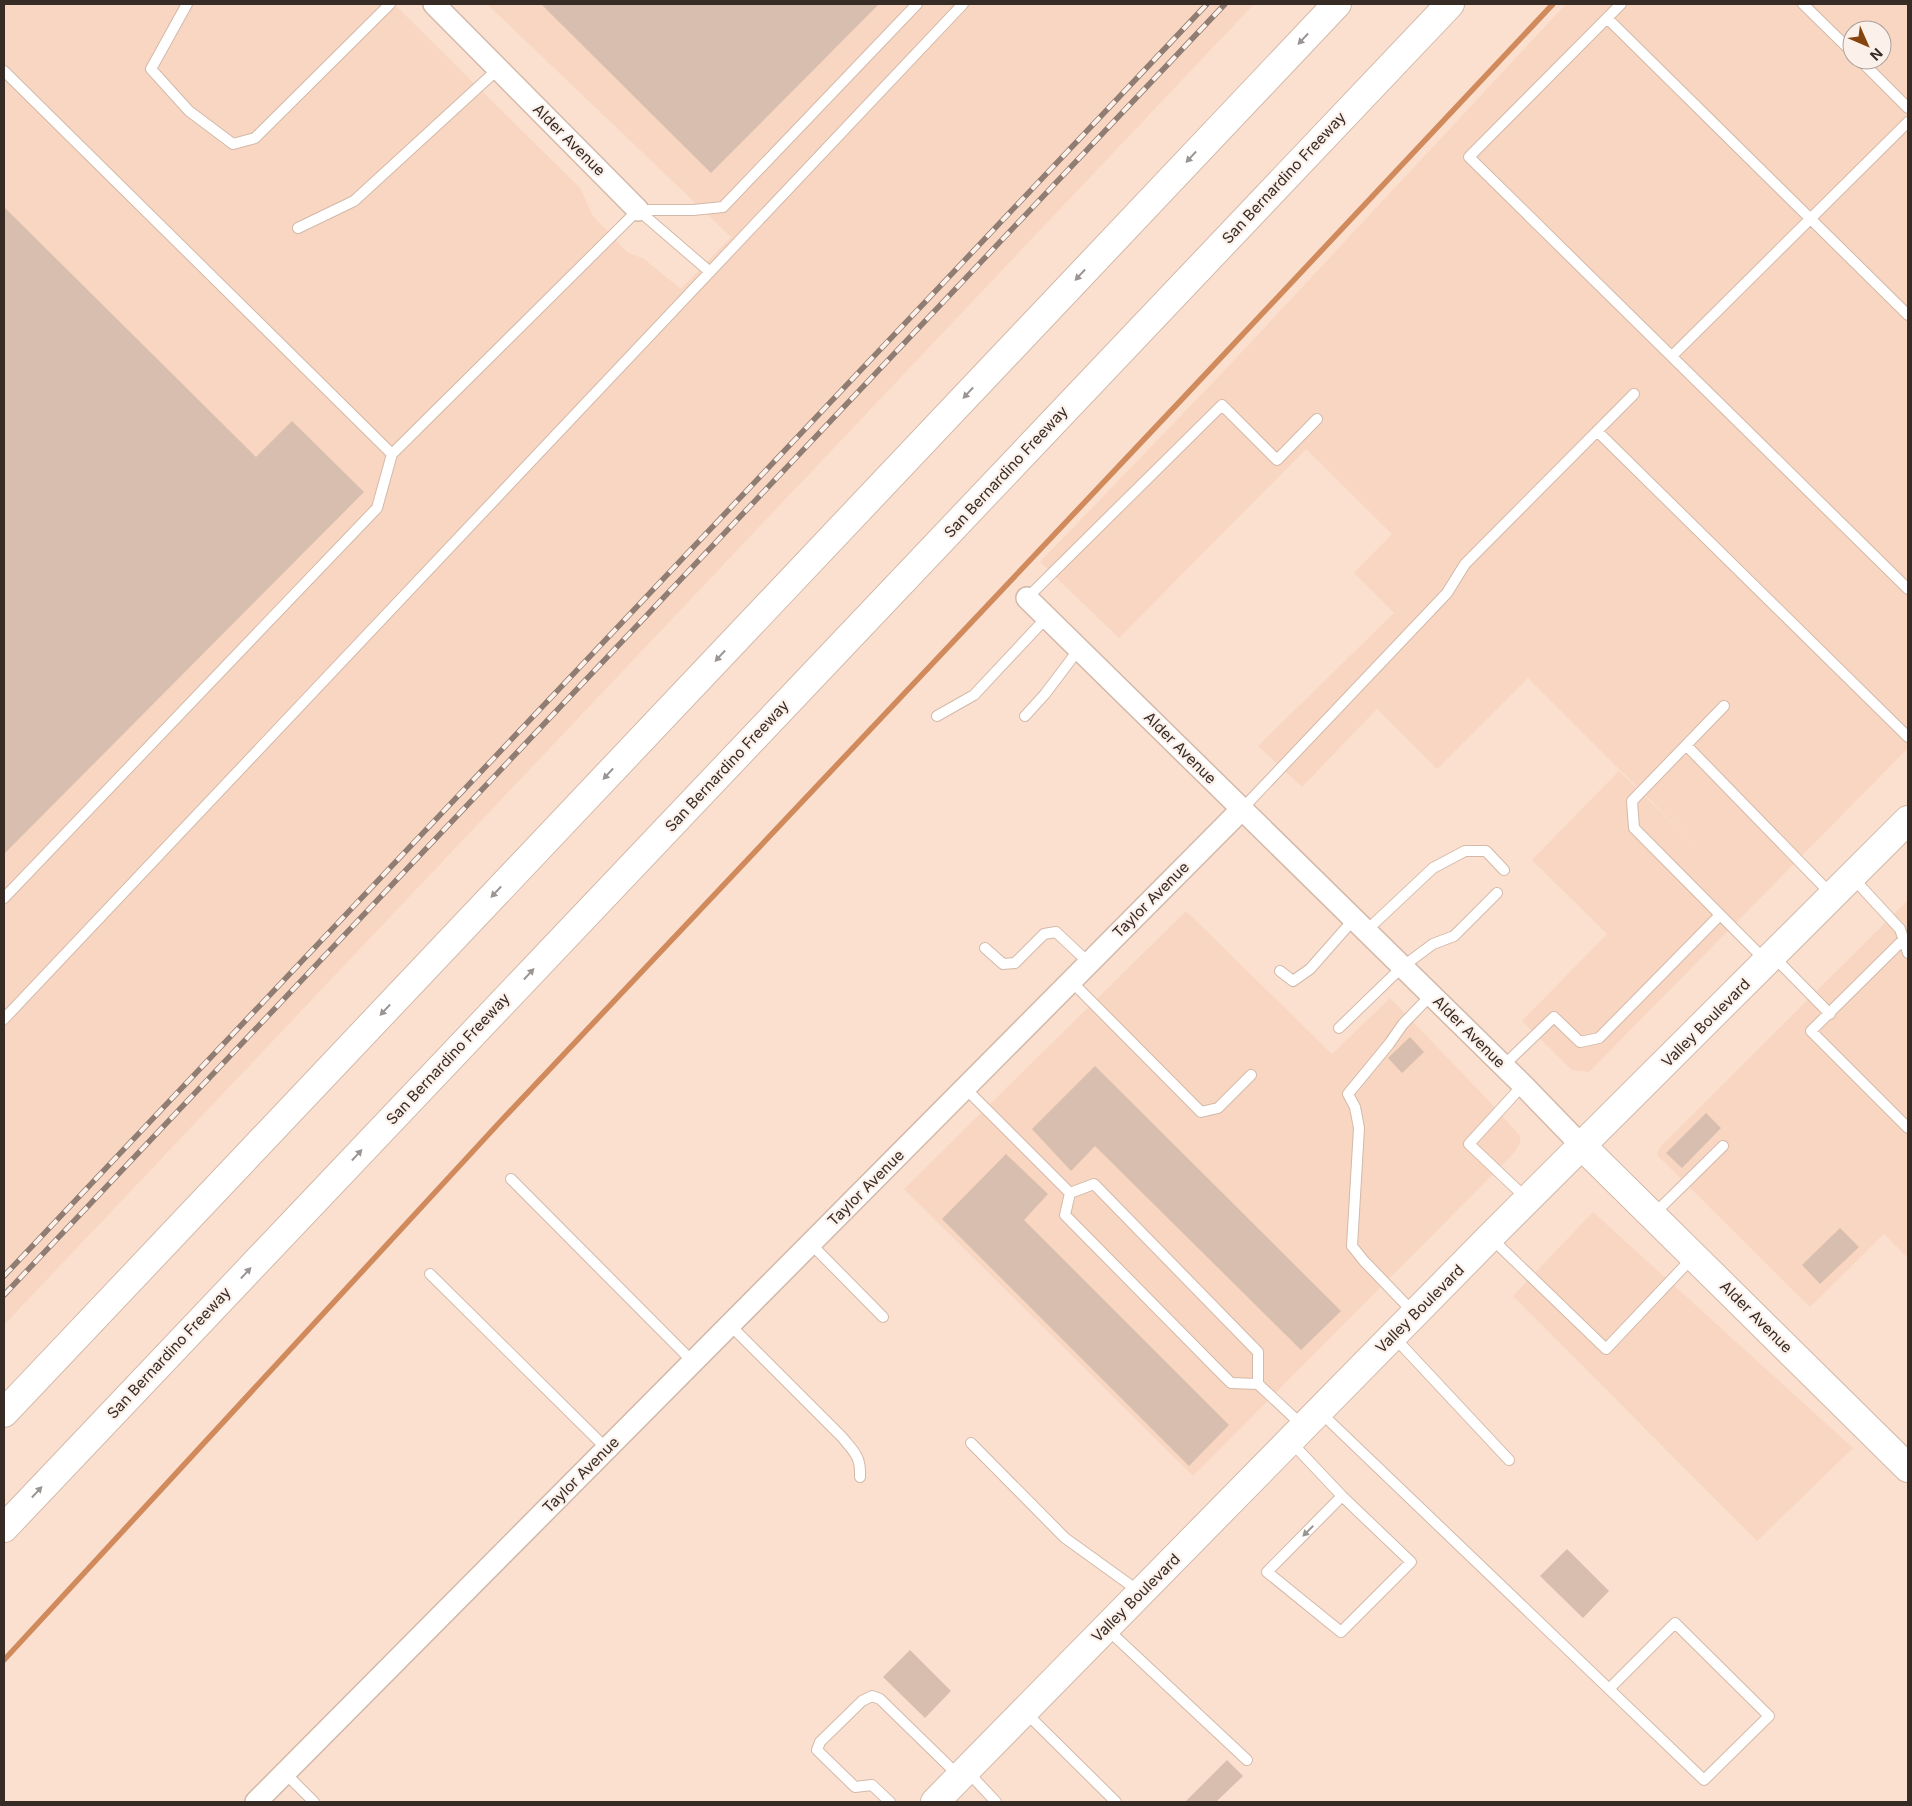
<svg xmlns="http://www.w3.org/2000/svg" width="1912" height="1806" font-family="Inter,sans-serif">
	<rect width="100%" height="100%" fill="#fbe0d0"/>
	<!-- built -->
	<path fill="#f8d6c1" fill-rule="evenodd" d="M4 4H394L580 188 593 216 627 252 644 259 681 289 731 237 487 4H1254L4 1325Z
		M1566 4H1908V748L1589 1072 1572 1070 1522 1021 1607 934 1532 860 1619 771 1702 852 1528 678 1437 769 1377 709 1302 787 1258 746 1394 613 1354 573 1392 534 1306 449 1119 638 1040 562 1225 370ZM1852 30H1882V60H1852Z
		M1908 900V1258L1884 1234 1810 1307 1657 1155 1661 1146Z
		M1186 911 1332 1054 1390 998 1490 1102 1520 1136V1143L1514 1153 1193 1476 904 1189Z
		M1593 1212 1853 1448 1757 1541 1513 1296Z"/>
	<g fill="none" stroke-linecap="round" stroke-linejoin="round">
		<!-- stream -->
		<path stroke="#d08a5c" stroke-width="5.5" d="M4 1660 499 1123 1184 397 1553 4"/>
	</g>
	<!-- building -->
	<path fill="#d8beae" d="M541 4H879L711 173Z
		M4 207 256 457 292 421 364 492 4 854Z
		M1410 1037 1424 1052 1402 1073 1388 1058Z
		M1095 1066 1341 1311 1301 1350 1095 1146 1071 1171 1032 1129Z
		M1706 1113 1721 1128 1682 1168 1666 1153Z
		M1006 1154 1048 1194 1024 1220 1229 1425 1189 1466 942 1219Z
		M1840 1228 1859 1247 1820 1284 1802 1265Z
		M1567 1549 1609 1591 1583 1618 1540 1576Z
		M910 1650 951 1691 925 1718 883 1677Z
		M1227 1760 1243 1776 1216 1802H1185Z"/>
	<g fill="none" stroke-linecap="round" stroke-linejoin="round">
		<defs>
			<path id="lane" d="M187 4 151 69 189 111 233 144 255 138 390 4
				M1621 4 1469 157 1908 589
				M1803 4 1852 52
				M1607 18 1908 315
				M1860 60 1908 108
				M4 71 392 454
				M638 210 710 272
				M298 228 354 201 498 69
				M1672 356 1908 122
				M1597 431 1908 737
				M1027 598 1222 405 1277 460 1317 419
				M1724 706 1632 801 1634 828 1766 961
				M937 716 974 695 1047 617
				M1025 716 1045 694 1079 649
				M1686 745 1832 895
				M1242 809 1447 593 1465 564 1634 394
				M1852 877 1900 929 1908 953
				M4 898 377 508 392 454 638 210H693L723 207 917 4
				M1366 931 1433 868 1465 851H1486L1504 870
				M1904 939 1811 1031 1908 1128
				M985 948 1003 964 1015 963 1044 934 1056 932 1089 963
				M1773 956 1830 1014
				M1280 971 1293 981 1310 969 1354 919
				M1071 981 1201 1112 1218 1108 1251 1075
				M4 1019 963 4
				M1339 1028 1402 967 1433 944 1454 936 1497 893
				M1503 1066 1554 1017 1580 1042 1599 1038 1720 915
				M1523 1085 1469 1144 1526 1198
				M965 1088 1070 1193 1065 1215 1218 1370 1231 1383 1258 1384 1304 1427
				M511 1179 693 1362
				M1070 1193 1094 1184 1258 1352V1384
				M1653 1215 1723 1146
				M1490 1237 1606 1349 1694 1256
				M810 1243 883 1317
				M430 1274 607 1449
				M1414 1313 1364 1261 1352 1246 1359 1128 1355 1107 1348 1094 1389 1044 1403 1024 1431 995
				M730 1325 842 1437C854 1452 861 1456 860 1477
				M1394 1337 1509 1460
				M1320 1412 1704 1780 1769 1716 1675 1623 1609 1689
				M1291 1442 1342 1496 1411 1562 1341 1632 1267 1572 1342 1496
				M971 1443 1065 1538 1140 1592
				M1107 1629 1247 1760
				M1025 1712 1116 1802
				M968 1772 996 1802
				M285 1773 314 1802
				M890 1802 872 1785 855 1787 817 1750 820 1742 862 1701 872 1696 880 1699 959 1776"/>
			<path id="street" d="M434 4 638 210
				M1027 598 1523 1085 1582 1146
				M256 1802 1242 809"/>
			<path id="secondary" d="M1582 1146 1908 1468"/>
			<path id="primary" d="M935 1802 1490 1237 1908 820"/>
			<path id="highway" d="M4 1413 1337 4
				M4 1528 1450 4"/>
		</defs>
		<!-- lane casing -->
		<use href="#lane" stroke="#d3b9a9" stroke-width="12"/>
		<!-- street casing -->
		<use href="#street" stroke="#d3b9a9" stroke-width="24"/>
		<!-- secondary casing -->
		<use href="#secondary" stroke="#d3b9a9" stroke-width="30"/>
		<!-- primary casing -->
		<use href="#primary" stroke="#d3b9a9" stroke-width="30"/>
		<!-- highway casing -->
		<use href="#highway" stroke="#d3b9a9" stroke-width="30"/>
		<!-- lane -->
		<use href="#lane" stroke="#fff" stroke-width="10"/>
		<!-- street -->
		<use href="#street" stroke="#fff" stroke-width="21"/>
		<!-- secondary -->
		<use href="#secondary" stroke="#fff" stroke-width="28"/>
		<!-- primary -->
		<use href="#primary" stroke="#fff" stroke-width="28"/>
		<!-- highway -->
		<use href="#highway" stroke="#fff" stroke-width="28"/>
		<defs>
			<path id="rail" d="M4 1276 1207 4
				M4 1295 1225 4"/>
		</defs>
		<!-- rail casing -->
		<use href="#rail" stroke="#8f7c72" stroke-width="5.5"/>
		<!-- rail -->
		<use href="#rail" stroke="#fcf1ea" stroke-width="4" stroke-dasharray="11" stroke-linecap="butt"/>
	</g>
	<!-- one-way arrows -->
	<defs><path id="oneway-solid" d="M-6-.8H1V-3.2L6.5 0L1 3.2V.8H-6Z" transform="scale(1.25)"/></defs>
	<g fill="#9a9592">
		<use href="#oneway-solid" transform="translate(1303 39) rotate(133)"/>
		<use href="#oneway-solid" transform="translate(1191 157) rotate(133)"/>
		<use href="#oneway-solid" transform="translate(1080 275) rotate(133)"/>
		<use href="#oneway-solid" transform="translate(968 393) rotate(133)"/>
		<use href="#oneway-solid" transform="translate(720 656) rotate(133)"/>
		<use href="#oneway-solid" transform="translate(608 774) rotate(133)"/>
		<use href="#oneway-solid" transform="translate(496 892) rotate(133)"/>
		<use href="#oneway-solid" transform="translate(529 974) rotate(-47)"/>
		<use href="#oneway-solid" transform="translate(385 1010) rotate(133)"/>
		<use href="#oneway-solid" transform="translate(357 1155) rotate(-47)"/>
		<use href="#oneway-solid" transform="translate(246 1273) rotate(-47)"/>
		<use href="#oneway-solid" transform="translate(37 1492) rotate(-47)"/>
		<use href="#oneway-solid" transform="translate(1308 1531) rotate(135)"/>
	</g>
	<g text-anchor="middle" stroke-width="4.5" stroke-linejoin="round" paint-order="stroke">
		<!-- street labels -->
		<g font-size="15" fill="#362b25" stroke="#fcf1ea">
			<text transform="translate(569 140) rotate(45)" y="5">Alder Avenue</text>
			<text transform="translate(1284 178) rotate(-47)" y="5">San Bernardino Freeway</text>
			<text transform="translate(1006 472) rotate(-47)" y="5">San Bernardino Freeway</text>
			<text transform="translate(1180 748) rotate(45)" y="5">Alder Avenue</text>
			<text transform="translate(727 766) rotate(-47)" y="5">San Bernardino Freeway</text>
			<text transform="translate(1151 900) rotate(-45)" y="5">Taylor Avenue</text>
			<text transform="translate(1706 1023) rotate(-45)" y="5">Valley Boulevard</text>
			<text transform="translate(1469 1032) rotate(45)" y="5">Alder Avenue</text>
			<text transform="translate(448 1059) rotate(-47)" y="5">San Bernardino Freeway</text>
			<text transform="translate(866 1188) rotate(-45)" y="5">Taylor Avenue</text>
			<text transform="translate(1420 1309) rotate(-45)" y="5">Valley Boulevard</text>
			<text transform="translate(1756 1317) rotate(45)" y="5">Alder Avenue</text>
			<text transform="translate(169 1353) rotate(-47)" y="5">San Bernardino Freeway</text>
			<text transform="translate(581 1475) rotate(-45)" y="5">Taylor Avenue</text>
			<text transform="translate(1136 1598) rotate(-45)" y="5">Valley Boulevard</text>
		</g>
	</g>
	<!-- border -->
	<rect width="1912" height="1806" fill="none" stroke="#362b25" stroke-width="10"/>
	<!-- north arrow -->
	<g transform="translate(1867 45) rotate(135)"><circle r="24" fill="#fcf1ea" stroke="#ada29b"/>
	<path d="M0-4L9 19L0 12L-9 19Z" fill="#85440d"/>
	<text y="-8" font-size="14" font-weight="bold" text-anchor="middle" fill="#362b25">N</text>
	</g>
</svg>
